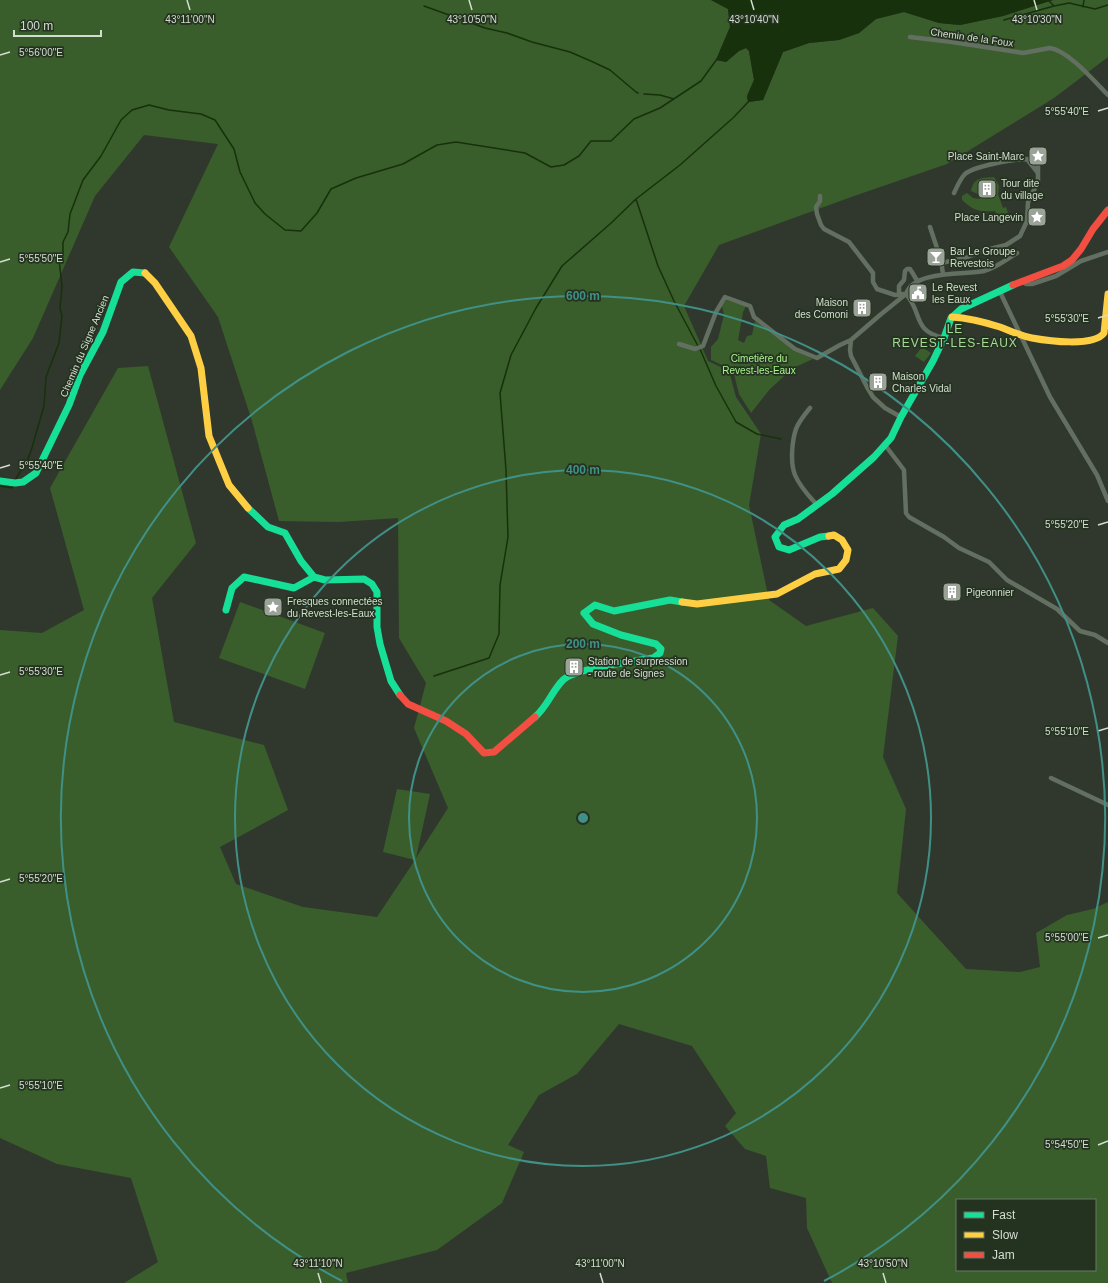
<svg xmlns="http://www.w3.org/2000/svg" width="1108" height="1283" font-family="Helvetica,sans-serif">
	<rect width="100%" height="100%" fill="#30382e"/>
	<!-- green -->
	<path fill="#395e2b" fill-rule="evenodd" d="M0 0H711L728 9 730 27 716 60 726 62 739 51 746 48 749 51 754 80 747 96 748 102 763 100 783 52 809 43 839 40 859 33 876 19 904 12 939 23 960 25 1003 16 1053 0H1108V57L1054 98 947 164 854 196 719 245 684 306 708 361 729 371 736 397 761 434 749 505 769 600 806 626 873 608 898 636 883 757 906 809 897 893 966 969 1020 972 1040 967 1036 933 1067 915 1093 909 1108 902V1283H832L807 1228 806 1198 770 1188 766 1156 745 1149 725 1126 736 1113 692 1046 619 1024 577 1074 539 1095 508 1145 524 1152 502 1203 437 1250 346 1273 348 1283H124L158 1262 131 1178 57 1164 0 1138V630L42 633 84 610 50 488 118 368 148 366 196 543 152 598 174 722 264 745 288 810 220 847 236 884 303 907 377 917 415 860 383 852 397 789 430 794 416 858 448 808 414 728 426 683 399 638 398 518 339 522 279 521 252 421 218 317 169 247 218 144 144 135 95 196 33 338 0 390ZM957 1200H1095V1270H957Z
		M994 177 999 186 998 194 1003 208 1006 207 1008 213 997 217 995 211C979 212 974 211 962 200V196L967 193 973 198 980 199V195L971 191C974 177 982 178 994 177Z
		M726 300 746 306 743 312 738 340 744 343 747 336 752 335 755 321 795 351 813 359 793 368 770 389 751 413 739 394 733 370 711 360V347L718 339 724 315 722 306Z
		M922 347 931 353 924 362 915 356Z
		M240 602 325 633 305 689 219 658Z"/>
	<!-- water -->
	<path fill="#17310c" d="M711 0H1053L1003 16 960 25 939 23 904 12 876 19 859 33 839 40 809 43 783 52 763 100 748 102 747 96 754 80 749 51 746 48 739 51 726 62 716 60 730 27 728 9Z"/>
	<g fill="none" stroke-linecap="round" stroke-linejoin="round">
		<!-- stream -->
		<path stroke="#17310c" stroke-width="1.5" d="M1048 0 1054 6 1069 3 1095 9 1108 5
			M424 6 485 28 507 33 532 42 570 52 593 62 610 70 636 92 638 93
			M1083 7 1084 0
			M1004 20 1054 6
			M644 94 660 95 674 99
			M636 199 658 266 674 301 698 346
			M700 349 716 386 736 422 757 434 781 439
			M15 480 27 461 31 451 44 406 46 377 59 343 62 316 60 308 62 286 59 259 63 252V242L68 232 70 214 83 180 101 156 121 120 132 110 149 105 169 110 201 114 215 120 234 149 240 172 255 203 265 214 285 230 301 231 317 213 331 189 356 178 403 164 437 145 456 142 525 153 551 167 564 165 579 156 591 141H611L634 119 660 108 701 81 717 59
			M0 486 12 488 13 486
			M434 676 489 658 499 634 500 585 508 537 506 470 500 393 511 355 536 308 562 266 610 224 636 199 680 165 734 117 749 101"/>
		<!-- street -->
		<path stroke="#636f60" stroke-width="4.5" d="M910 37 952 42 1017 52 1023 53 1050 48C1069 51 1095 82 1108 95
			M954 193C957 187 960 179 965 174 974 166 1015 159 1027 159L1038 173
			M820 196V201L816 207 817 214 821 225 824 229 849 242 873 273V282L877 289 895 295 904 294
			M930 227 941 260 943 274
			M941 263 965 258 982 251 1006 245 1020 236 1027 221 1028 202 1038 182V150
			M1022 281 1026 284H1032L1056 276 1081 261 1108 252
			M1000 292 1050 397 1097 475 1108 501
			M906 294C923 313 912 331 944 338
			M901 295 899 292V286L904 280 905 271 907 269H910L918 282
			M851 340 850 350 851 356 867 387 873 397 885 408 901 417
			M679 344 695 349 703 346 716 312 725 297 750 306 754 317 795 349 817 358 840 345 851 340 880 315 906 294C913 270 965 275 984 271 996 268 1007 259 1017 253
			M810 408C805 414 799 421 796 429 792 441 790 463 795 475 800 487 809 496 817 505
			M885 445 904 470 906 513 909 517 944 537 959 548 989 562 1007 580 1057 609 1080 631 1095 635 1108 643
			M1051 778 1108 805"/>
		<!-- fast -->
		<path stroke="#16e098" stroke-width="7" d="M0 481 15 483 23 482 36 473 69 405 80 375 103 332 121 282 133 272 145 273
			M248 508 268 527 285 533 301 561 314 577
			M829 536 820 537 789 550 779 547 775 537 784 525 798 519 832 494 874 457 891 438 901 417 933 361 944 338 951 318 961 309 1013 285
			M226 610 232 588 244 577 294 588 314 577 325 580 364 579 372 584 377 592V627L380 644 391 681 400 695
			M535 717C547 707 552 691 563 680 575 668 633 662 653 658L660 653 661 649 656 644 621 635 593 624 584 613 595 605 614 611 670 600 682 602"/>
		<!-- slow -->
		<path stroke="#ffcf43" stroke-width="7" d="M145 273 155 283 191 336 201 368 209 436 229 485 248 508
			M952 317C969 318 984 322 1000 327 1011 331 1021 336 1032 338 1048 341 1094 347 1104 333L1108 294
			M682 602 697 604 777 594 815 574 839 569 846 560 848 550 842 540 834 535 829 536"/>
		<!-- jam -->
		<path stroke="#f24e42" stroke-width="7" d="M1013 285 1063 266 1072 260 1081 249 1093 229 1108 210
			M400 695 408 704 446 721 466 734 484 753 494 752 535 717"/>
	</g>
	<!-- ticks -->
	<path fill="none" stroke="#d4ddd1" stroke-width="1.5" d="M187 0 190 10M469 0 472 10M751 0 754 10M1034 0 1037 10M0 55 10 52M1098 111 1108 108M0 262 10 259M1098 318 1108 315M0 468 10 465M1098 525 1108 522M0 675 10 672M1098 731 1108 728M0 882 10 879M1098 938 1108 935M0 1088 10 1085M1098 1145 1108 1141M318 1273 321 1283M600 1273 603 1283M883 1273 886 1283"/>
	<!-- distance rings -->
	<g fill="none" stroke="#409087" stroke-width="2">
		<circle cx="583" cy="818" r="174"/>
		<circle cx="583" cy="818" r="348"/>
		<path d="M342 1281A522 522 0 1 1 824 1281"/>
	</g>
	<!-- icons -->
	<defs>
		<symbol id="sight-square" viewBox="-11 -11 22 22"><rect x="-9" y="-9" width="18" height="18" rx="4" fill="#9ba398" stroke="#243220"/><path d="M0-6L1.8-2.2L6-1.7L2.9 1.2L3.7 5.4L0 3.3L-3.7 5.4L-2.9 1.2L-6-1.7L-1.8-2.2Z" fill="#fff"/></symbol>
		<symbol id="building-square" viewBox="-11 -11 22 22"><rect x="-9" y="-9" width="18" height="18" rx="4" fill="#9ba398" stroke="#243220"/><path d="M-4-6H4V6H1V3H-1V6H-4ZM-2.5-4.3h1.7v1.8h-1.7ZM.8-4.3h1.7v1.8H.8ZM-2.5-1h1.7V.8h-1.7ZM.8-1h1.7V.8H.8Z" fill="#fff"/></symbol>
		<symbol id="bar-square" viewBox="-11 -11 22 22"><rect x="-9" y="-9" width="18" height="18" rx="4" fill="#9ba398" stroke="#243220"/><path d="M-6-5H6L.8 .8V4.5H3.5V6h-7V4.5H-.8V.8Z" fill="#fff"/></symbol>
		<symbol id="civic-square" viewBox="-11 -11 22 22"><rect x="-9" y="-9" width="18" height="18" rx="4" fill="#9ba398" stroke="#243220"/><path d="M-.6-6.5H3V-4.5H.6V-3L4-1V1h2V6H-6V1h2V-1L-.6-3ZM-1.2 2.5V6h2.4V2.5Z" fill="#fff"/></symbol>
	</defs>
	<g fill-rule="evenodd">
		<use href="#sight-square" x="1027" y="145" width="22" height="22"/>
		<use href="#building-square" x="976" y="178" width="22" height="22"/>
		<use href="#sight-square" x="1026" y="206" width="22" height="22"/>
		<use href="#bar-square" x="925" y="246" width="22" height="22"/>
		<use href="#civic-square" x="907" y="282" width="22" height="22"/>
		<use href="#building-square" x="851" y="297" width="22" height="22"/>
		<use href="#building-square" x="867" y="371" width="22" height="22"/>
		<use href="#building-square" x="941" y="581" width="22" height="22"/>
		<use href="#sight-square" x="262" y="596" width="22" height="22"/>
		<use href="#building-square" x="563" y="656" width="22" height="22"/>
	</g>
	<g text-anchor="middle" stroke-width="3.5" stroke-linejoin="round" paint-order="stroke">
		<!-- street labels -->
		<g font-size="10" fill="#d4ddd1" stroke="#243220">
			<text transform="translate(972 37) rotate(8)" y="4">Chemin de la Foux</text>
			<text transform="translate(84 346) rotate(-67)" y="4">Chemin du Signe Ancien</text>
		</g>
		<!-- poi labels -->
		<g font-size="10" fill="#d4ddd1" stroke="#243220" text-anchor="start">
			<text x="1024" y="160" text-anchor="end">Place Saint-Marc</text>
			<text x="1001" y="187">Tour dite<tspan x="1001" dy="12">du village</tspan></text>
			<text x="1023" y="221" text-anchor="end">Place Langevin</text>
			<text x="950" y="255">Bar Le Groupe<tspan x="950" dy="12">Revestois</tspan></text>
			<text x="932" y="291">Le Revest<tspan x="932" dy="12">les Eaux</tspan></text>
			<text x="848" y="306" text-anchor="end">Maison<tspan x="848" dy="12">des Comoni</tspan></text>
			<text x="892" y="380">Maison<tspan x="892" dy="12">Charles Vidal</tspan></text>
			<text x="966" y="596">Pigeonnier</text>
			<text x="287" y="605">Fresques connectées<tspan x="287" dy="12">du Revest-les-Eaux</tspan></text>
			<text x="588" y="665">Station de surpression<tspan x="588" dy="12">- route de Signes</tspan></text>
		</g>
		<!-- park labels -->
		<g font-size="10" fill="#aaf390" stroke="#243220">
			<text x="759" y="362">Cimetière du<tspan x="759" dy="12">Revest-les-Eaux</tspan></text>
		</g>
		<!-- quarter labels -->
		<g font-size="12" letter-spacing="1" fill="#a8d898" stroke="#243220">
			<text x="955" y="333">LE<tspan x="955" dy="14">REVEST-LES-EAUX</tspan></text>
		</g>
	</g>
	<g font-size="10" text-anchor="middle" fill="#d4ddd1" stroke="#243220" stroke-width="3.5" stroke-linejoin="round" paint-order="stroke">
		<text x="190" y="23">43°11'00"N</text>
		<text x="472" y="23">43°10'50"N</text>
		<text x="754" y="23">43°10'40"N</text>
		<text x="1037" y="23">43°10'30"N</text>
		<text x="41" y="56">5°56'00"E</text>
		<text x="1067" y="115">5°55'40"E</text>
		<text x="41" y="262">5°55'50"E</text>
		<text x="1067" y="322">5°55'30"E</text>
		<text x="41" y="469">5°55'40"E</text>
		<text x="1067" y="528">5°55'20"E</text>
		<text x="41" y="675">5°55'30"E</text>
		<text x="1067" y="735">5°55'10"E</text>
		<text x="41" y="882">5°55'20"E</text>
		<text x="1067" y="941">5°55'00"E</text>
		<text x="41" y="1089">5°55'10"E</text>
		<text x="1067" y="1148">5°54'50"E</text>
		<text x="318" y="1267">43°11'10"N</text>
		<text x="600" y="1267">43°11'00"N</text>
		<text x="883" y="1267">43°10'50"N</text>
	</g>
	<circle cx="583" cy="818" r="6" fill="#409087" stroke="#243220" stroke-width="2"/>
	<g font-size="12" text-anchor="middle" font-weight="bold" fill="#409087" stroke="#243220" stroke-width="3.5" stroke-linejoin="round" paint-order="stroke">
		<text x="583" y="300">600 m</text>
		<text x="583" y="474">400 m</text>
		<text x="583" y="648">200 m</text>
	</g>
	<!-- legend -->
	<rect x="956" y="1199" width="140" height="72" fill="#243220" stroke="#6a7667"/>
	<rect x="964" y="1212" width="20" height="6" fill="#16e098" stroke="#6a7667"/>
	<text x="992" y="1219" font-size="12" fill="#d4ddd1">Fast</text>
	<rect x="964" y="1232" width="20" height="6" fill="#ffcf43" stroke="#6a7667"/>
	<text x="992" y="1239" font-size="12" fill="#d4ddd1">Slow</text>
	<rect x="964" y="1252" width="20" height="6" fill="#f24e42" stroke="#6a7667"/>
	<text x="992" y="1259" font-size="12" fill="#d4ddd1">Jam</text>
	<!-- scale -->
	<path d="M14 30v6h87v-6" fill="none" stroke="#d4ddd1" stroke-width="2"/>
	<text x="20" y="30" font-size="12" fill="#d4ddd1" stroke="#243220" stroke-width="3" paint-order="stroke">100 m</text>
</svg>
